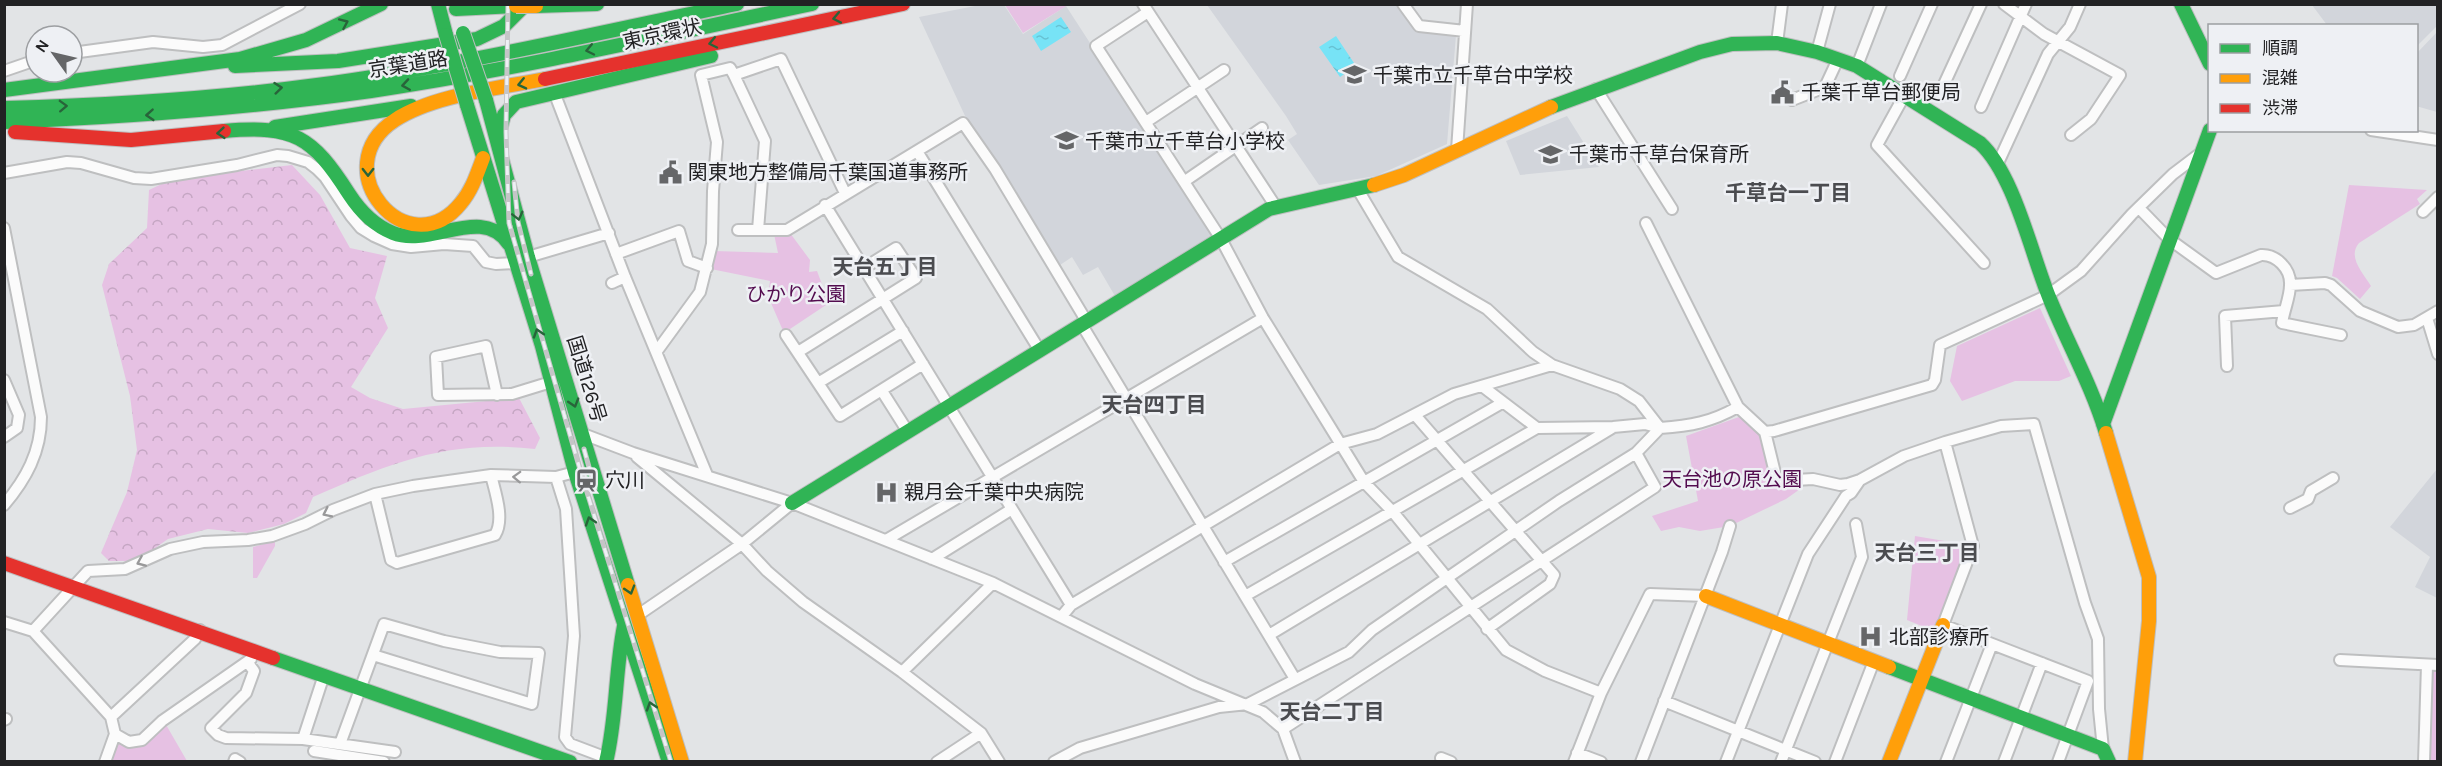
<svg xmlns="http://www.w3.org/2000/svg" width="2442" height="766" font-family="Karla,'Noto Sans JP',sans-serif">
	<defs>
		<pattern id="forest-crowns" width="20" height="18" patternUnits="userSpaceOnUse" patternTransform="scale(1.5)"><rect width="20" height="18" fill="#e6c1e3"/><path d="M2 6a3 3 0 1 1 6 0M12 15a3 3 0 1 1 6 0" fill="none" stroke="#c5a6c3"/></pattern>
		<pattern id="water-ripples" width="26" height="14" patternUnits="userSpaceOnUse" patternTransform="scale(1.5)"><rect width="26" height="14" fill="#77e3f6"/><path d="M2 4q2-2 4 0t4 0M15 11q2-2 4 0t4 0" fill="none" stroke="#67c2d3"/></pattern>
	</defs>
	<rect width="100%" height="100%" fill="#e2e4e6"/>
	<!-- built -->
	<path fill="#d2d5db" d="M980 5H1004L1023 34 1066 6 1212 231V236L1115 296 1098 267 1083 275 1072 257 1057 267 996 164 966 118 919 17Z
		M1207 5H1399L1418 31 1456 35 1447 144 1376 176 1319 185 1288 140 1297 134 1286 116Z
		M2312 5H2437V26L2417 46 2416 26 2327 25Z
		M2437 32V112L2416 106 2417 53Z
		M1567 116 1599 167 1520 175 1506 141Z
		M2437 469V598L2415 587 2430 557 2390 527Z"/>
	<!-- forest -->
	<path fill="url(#forest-crowns)" d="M292 165 320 195 350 248 387 256 375 298 388 328 351 387 370 398 403 409 519 398 540 438 535 449C448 439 390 463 313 497L306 513 284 524 248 533 208 529 168 539 145 555 126 561H109L101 553 127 492 137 450 130 396 102 285 109 264 147 228 149 190 172 179Z"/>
	<!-- green -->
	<path fill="#e6c1e3" d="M1005 5H1068L1023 33Z
		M2349 185 2427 190 2417 199 2420 204 2359 243C2347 257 2363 273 2371 286L2360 299 2337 278 2332 276Z
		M790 233 810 260 809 272 817 271 829 303 784 333 768 296 770 281 711 269 714 251 778 253 774 234Z
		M2040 308 2071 376 2059 381H2015L1962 401 1950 381 1957 346Z
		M1739 417 1758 431 1772 484 1776 486 1803 487 1786 499 1730 526 1700 531 1679 527 1661 531 1652 516 1698 501 1686 436Z
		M1915 536 1968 545 1967 553 1934 631 1907 620Z
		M275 541V546L257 578H253V547Z
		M2430 667 2437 668 2438 761 2427 762Z
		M165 723 187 761 108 762 120 742 133 747Z"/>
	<!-- water -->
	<path fill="url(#water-ripples)" d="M1061 17 1071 32 1041 51 1032 36Z
		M1336 36 1356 66 1340 77 1319 47Z"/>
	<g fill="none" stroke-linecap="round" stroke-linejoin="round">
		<defs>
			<path id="street" d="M1143 4 1276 207
				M1403 4 1419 26 1465 31
				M2004 4 2044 34 2120 75 2091 119 2071 135
				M1148 12 1096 46 1221 239 1263 318 1364 482 1393 512 1506 650 1545 671 1601 693
				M1777 43 1782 4
				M1817 52 1830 4
				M72 53 153 42 203 47 222 45 300 4
				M1857 66 1881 4
				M4 71 36 60
				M1900 76 1932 4
				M1596 89 1672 209
				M554 92 625 277 707 475
				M1940 93 1981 4
				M1904 96 1877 145 1984 263
				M1792 100 1825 87 1838 59
				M1981 107 2026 4
				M1146 122 1224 70
				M2371 130 2438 140
				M1457 150 1467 4
				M917 151 1040 351
				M1998 163 2048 54 2070 27 2080 4
				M4 173 67 162 81 163 134 178 151 179 237 165 277 155 288 156 308 162 317 169 325 177 351 216 361 228 374 236 392 244 411 247 444 244 473 246 486 262 496 264 516 263
				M1185 181 1262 128
				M1357 188 1398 257 1487 309 1533 352 1552 365 1620 389 1639 401 1660 428
				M825 205 1071 605
				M2139 208 2169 239 2216 273 2261 255C2276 254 2291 269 2290 285 2290 297 2284 310 2282 323L2341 335
				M2423 212 2438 197
				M1646 223 1738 407 1765 432 1777 481 1813 479 1840 485 1848 484 1860 480 1904 456 1945 442 1973 546 1943 625 2088 681 2058 762
				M4 228 41 417C41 452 26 479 4 505
				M738 230H787L963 123 995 169 1087 322
				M758 230 765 141 734 75 781 59 845 193
				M616 254 679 231 688 261 707 268
				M528 257 609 233
				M612 283 625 277
				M2290 285 2325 283 2331 285 2360 311 2398 327 2414 325 2438 311
				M2427 318 2438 354
				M1082 325 1295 679
				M786 335 840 416 923 364
				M657 351 700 292 712 244 713 191 717 142 701 75 730 68 734 75
				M798 352 916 278 896 248 864 268
				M2227 366 2225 316 2284 311
				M4 380 19 415 17 428 4 437
				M818 383 903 331
				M1482 386 1537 428
				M882 391 908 432
				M497 395 486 346 436 357 438 395 512 394 551 382
				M1415 415 1554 575 1550 584 1487 629
				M1765 432 1774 431 1932 385 1935 380 1940 345 2048 295 2081 271 2132 214 2173 174 2202 152
				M583 434 633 453 792 503 993 583 1195 684 1263 712 1283 729 1295 762
				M1945 442 2001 426 2034 424 2085 603 2098 639 2099 709 2103 749
				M637 457 742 544 767 571 803 602 902 672 981 733 999 762
				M556 477 566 509 574 636 565 737 570 744 607 758
				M375 494 391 560 397 563 495 535C505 519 495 492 491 475
				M2290 508 2308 499 2311 491 2333 478
				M886 540 1263 318
				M932 559 1012 509
				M1224 562 1502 403
				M1245 596 1537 428 1613 427 1645 424 1660 428
				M638 615 742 544 792 503
				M1062 616 1071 605 1340 444 1377 434 1454 394 1552 365
				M4 622 33 631 111 717 115 734 105 762
				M33 631 88 571 125 569 170 549 203 542 248 540 272 536 305 524 333 510 375 494 413 486 491 475 556 477 575 472
				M1269 635 1612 428
				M2340 660 2438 665
				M248 663 254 671 246 693 211 728 218 735 226 738 303 739 395 752
				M902 672 993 583
				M1664 701 1815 762
				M111 717 195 639 200 630
				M4 720 6 719
				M1283 729 1655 487 1636 453
				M115 734 129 742 142 740 162 721 251 659
				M303 739 324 675
				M340 744 384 624 444 641 500 652 539 653 532 704 373 655
				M314 751 384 762
				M1577 753 1601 762
				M1441 758 1451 762
				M234 762 235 759 240 762
				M937 762 981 733
				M1054 762 1080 748 1219 707 1248 704 1349 652 1372 630 1447 578 1559 501 1636 453 1660 428C1691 426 1711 422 1738 407
				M1574 762 1601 693 1650 594 1706 596
				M1641 762 1722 552 1730 526
				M1726 762 1808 554 1846 496 1851 493 1860 480
				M1781 762 1862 557 1856 524
				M1835 762 1874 661
				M1946 762 1992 644
				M2004 762 2042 663
				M2424 762 2427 665"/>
			<path id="fast" d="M438 4 446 35
				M2181 4 2210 64
				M536 6 597 4
				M456 9 516 6
				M235 66 338 61 477 39 504 26 526 4
				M4 90 240 59 306 40 381 4
				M486 100 528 257 628 585
				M467 105 542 346 575 472 669 762
				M1551 107 1700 52 1732 44 1777 43 1817 52 1857 66 1980 143C2014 174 2031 253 2049 297 2067 342 2092 386 2106 433
				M4 108C109 105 213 99 317 85 458 66 598 33 737 4
				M4 122C127 117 249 108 371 91 519 69 665 35 812 4
				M275 127 411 106
				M224 131C294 125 312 136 349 194 360 211 373 225 393 233 431 248 482 204 509 244
				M497 141 504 115 516 102 711 56
				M2103 424 2210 130
				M792 503 1269 209 1374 185
				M273 658 570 762
				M1889 667 2103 749 2109 762
				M606 762C617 717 615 671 624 626"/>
			<path id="slow" d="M483 158C477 174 472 190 461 203 408 269 322 168 395 120 433 95 500 88 545 79
				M1374 185 1404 175 1551 107
				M2106 433 2149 577V621L2135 762
				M628 585 682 762
				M1706 596 1889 667
				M1889 762 1943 625"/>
			<path id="jam" d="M545 79 903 4
				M15 132 131 140 224 131
				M4 563 273 658"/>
		</defs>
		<!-- street casing -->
		<use href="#street" stroke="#bebfc0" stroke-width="14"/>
		<!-- fast casing -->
		<use href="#fast" stroke="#bebfc0" stroke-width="16"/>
		<!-- slow casing -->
		<use href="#slow" stroke="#bebfc0" stroke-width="16"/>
		<!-- jam casing -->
		<use href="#jam" stroke="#bebfc0" stroke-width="16"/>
		<!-- street -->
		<use href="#street" stroke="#fbfbfb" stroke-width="10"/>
		<!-- fast -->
		<use href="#fast" stroke="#30b455" stroke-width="14"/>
		<!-- slow -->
		<use href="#slow" stroke="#ff9f0a" stroke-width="14"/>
		<!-- jam -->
		<use href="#jam" stroke="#e5322d" stroke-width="14"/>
		<defs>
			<path id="rail" d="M508 4 506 132 509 223 581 473 671 762
				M514 182 518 222 531 274
				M584 449 595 489"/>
		</defs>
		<!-- rail casing -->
		<use href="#rail" stroke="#c5c5c7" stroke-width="5"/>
		<!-- rail -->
		<use href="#rail" stroke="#eef0f4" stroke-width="3" stroke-dasharray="9" stroke-linecap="butt"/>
		<defs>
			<path id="fast-bridge" d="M463 33 486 100
				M446 35 467 105"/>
			<path id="slow-bridge" d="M516 6H536"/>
		</defs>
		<!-- fast-bridge casing -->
		<use href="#fast-bridge" stroke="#bebfc0" stroke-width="16" stroke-linecap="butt"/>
		<!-- slow-bridge casing -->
		<use href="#slow-bridge" stroke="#bebfc0" stroke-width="16" stroke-linecap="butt"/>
		<!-- fast-bridge -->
		<use href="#fast-bridge" stroke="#30b455" stroke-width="14"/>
		<!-- slow-bridge -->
		<use href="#slow-bridge" stroke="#ff9f0a" stroke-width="14"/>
	</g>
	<!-- one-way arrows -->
	<defs><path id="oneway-chevron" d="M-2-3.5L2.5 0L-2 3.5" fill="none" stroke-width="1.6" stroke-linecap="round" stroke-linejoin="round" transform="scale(1.5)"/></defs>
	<g stroke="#28643a">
		<use href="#oneway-chevron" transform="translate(837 18) rotate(169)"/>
		<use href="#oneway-chevron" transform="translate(344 23) rotate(-24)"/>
		<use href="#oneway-chevron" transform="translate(713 43) rotate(168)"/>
		<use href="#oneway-chevron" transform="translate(590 50) rotate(168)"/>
		<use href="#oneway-chevron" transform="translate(522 84) rotate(167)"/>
		<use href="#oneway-chevron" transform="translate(406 85) rotate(171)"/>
		<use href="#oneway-chevron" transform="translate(278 88) rotate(-6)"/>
		<use href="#oneway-chevron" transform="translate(63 106) rotate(-2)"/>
		<use href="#oneway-chevron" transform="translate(150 115) rotate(176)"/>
		<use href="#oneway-chevron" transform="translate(221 133) rotate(175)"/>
		<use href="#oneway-chevron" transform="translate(368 172) rotate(90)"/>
		<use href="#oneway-chevron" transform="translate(518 216) rotate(76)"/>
		<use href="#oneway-chevron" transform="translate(538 333) rotate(-108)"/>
		<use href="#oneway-chevron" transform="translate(574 403) rotate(73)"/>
		<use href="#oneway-chevron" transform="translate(590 521) rotate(-108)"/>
		<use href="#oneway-chevron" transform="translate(630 590) rotate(73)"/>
		<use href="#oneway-chevron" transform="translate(651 706) rotate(-108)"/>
	</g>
	<g stroke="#99999a">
		<use href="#oneway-chevron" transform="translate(517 477) rotate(-178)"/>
		<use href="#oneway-chevron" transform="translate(327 513) rotate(154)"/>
		<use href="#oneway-chevron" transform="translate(141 562) rotate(157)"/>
	</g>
	<!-- icons -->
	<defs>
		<symbol id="school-bare" viewBox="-9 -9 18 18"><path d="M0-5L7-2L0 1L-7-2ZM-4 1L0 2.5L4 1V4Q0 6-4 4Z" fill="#656668" stroke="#eef0f4" stroke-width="2.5" paint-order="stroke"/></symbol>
		<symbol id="civic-bare" viewBox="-9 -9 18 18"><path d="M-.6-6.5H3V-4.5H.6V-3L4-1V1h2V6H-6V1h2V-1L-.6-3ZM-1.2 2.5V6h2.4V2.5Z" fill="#656668" stroke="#eef0f4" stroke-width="2.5" paint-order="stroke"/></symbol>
		<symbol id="station-bare" viewBox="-9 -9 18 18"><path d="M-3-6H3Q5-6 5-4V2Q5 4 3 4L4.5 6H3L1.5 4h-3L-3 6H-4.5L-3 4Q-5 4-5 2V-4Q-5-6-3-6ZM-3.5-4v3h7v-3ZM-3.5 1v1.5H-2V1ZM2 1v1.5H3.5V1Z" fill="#656668" stroke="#eef0f4" stroke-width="2.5" paint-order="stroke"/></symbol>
		<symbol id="hospital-bare" viewBox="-9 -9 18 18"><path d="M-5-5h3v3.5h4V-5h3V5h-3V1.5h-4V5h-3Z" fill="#656668" stroke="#eef0f4" stroke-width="2.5" paint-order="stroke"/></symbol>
	</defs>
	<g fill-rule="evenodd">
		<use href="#school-bare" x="1338" y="58" width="33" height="33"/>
		<use href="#civic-bare" x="1766" y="76" width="33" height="33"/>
		<use href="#school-bare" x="1050" y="124" width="33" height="33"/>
		<use href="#school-bare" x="1534" y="138" width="33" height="33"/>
		<use href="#civic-bare" x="654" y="156" width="33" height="33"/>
		<use href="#station-bare" x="570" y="464" width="33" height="33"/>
		<use href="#hospital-bare" x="870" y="476" width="33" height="33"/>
		<use href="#hospital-bare" x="1854" y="620" width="33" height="33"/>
	</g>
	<g text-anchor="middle" stroke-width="5" stroke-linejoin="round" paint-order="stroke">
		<!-- street labels -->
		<g font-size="20" fill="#222224" stroke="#eef0f4">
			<text transform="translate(662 34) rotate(-12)" y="7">東京環状</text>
			<text transform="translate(408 64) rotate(-9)" y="7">京葉道路</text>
			<text transform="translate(587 379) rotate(73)" y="7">国道126号</text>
		</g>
		<!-- poi labels -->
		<g font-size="20" fill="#222224" stroke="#eef0f4" text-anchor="start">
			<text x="1373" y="82">千葉市立千草台中学校</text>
			<text x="1801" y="99">千葉千草台郵便局</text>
			<text x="1085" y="148">千葉市立千草台小学校</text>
			<text x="1569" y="161">千葉市千草台保育所</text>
			<text x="688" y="179">関東地方整備局千葉国道事務所</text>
			<text x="605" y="487">穴川</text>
			<text x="904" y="499">親月会千葉中央病院</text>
			<text x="1889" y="644">北部診療所</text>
		</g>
		<!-- park labels -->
		<g font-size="20" fill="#530c4f" stroke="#eef0f4">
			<text x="796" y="301">ひかり公園</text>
			<text x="1732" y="486">天台池の原公園</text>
		</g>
		<!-- neighbourhood labels -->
		<g font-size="21" font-weight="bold" fill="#4b4c50" stroke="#eef0f4">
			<text x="1788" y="200">千草台一丁目</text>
			<text x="885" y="274">天台五丁目</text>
			<text x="1154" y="412">天台四丁目</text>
			<text x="1927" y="560">天台三丁目</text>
			<text x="1332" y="719">天台二丁目</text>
		</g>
	</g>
	<!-- border -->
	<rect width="2442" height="766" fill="none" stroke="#222224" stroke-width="12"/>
	<!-- legend -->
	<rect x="2208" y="24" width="210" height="108" fill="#eef0f4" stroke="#9c9ea1" stroke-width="1.5"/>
	<rect x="2220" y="44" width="30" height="9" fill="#30b455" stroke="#9c9ea1" stroke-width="1.5"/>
	<text x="2262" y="54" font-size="18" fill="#222224">順調</text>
	<rect x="2220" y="74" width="30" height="9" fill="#ff9f0a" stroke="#9c9ea1" stroke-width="1.5"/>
	<text x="2262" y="84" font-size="18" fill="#222224">混雑</text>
	<rect x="2220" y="104" width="30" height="9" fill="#e5322d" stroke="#9c9ea1" stroke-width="1.5"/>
	<text x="2262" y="114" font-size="18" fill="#222224">渋滞</text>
	<!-- north arrow -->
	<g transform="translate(54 54) rotate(304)"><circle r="28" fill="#eef0f4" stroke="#9c9ea1" stroke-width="1.5"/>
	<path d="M0-4.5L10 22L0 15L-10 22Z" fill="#656668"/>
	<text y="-9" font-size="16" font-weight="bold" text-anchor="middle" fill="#222224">N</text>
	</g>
</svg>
